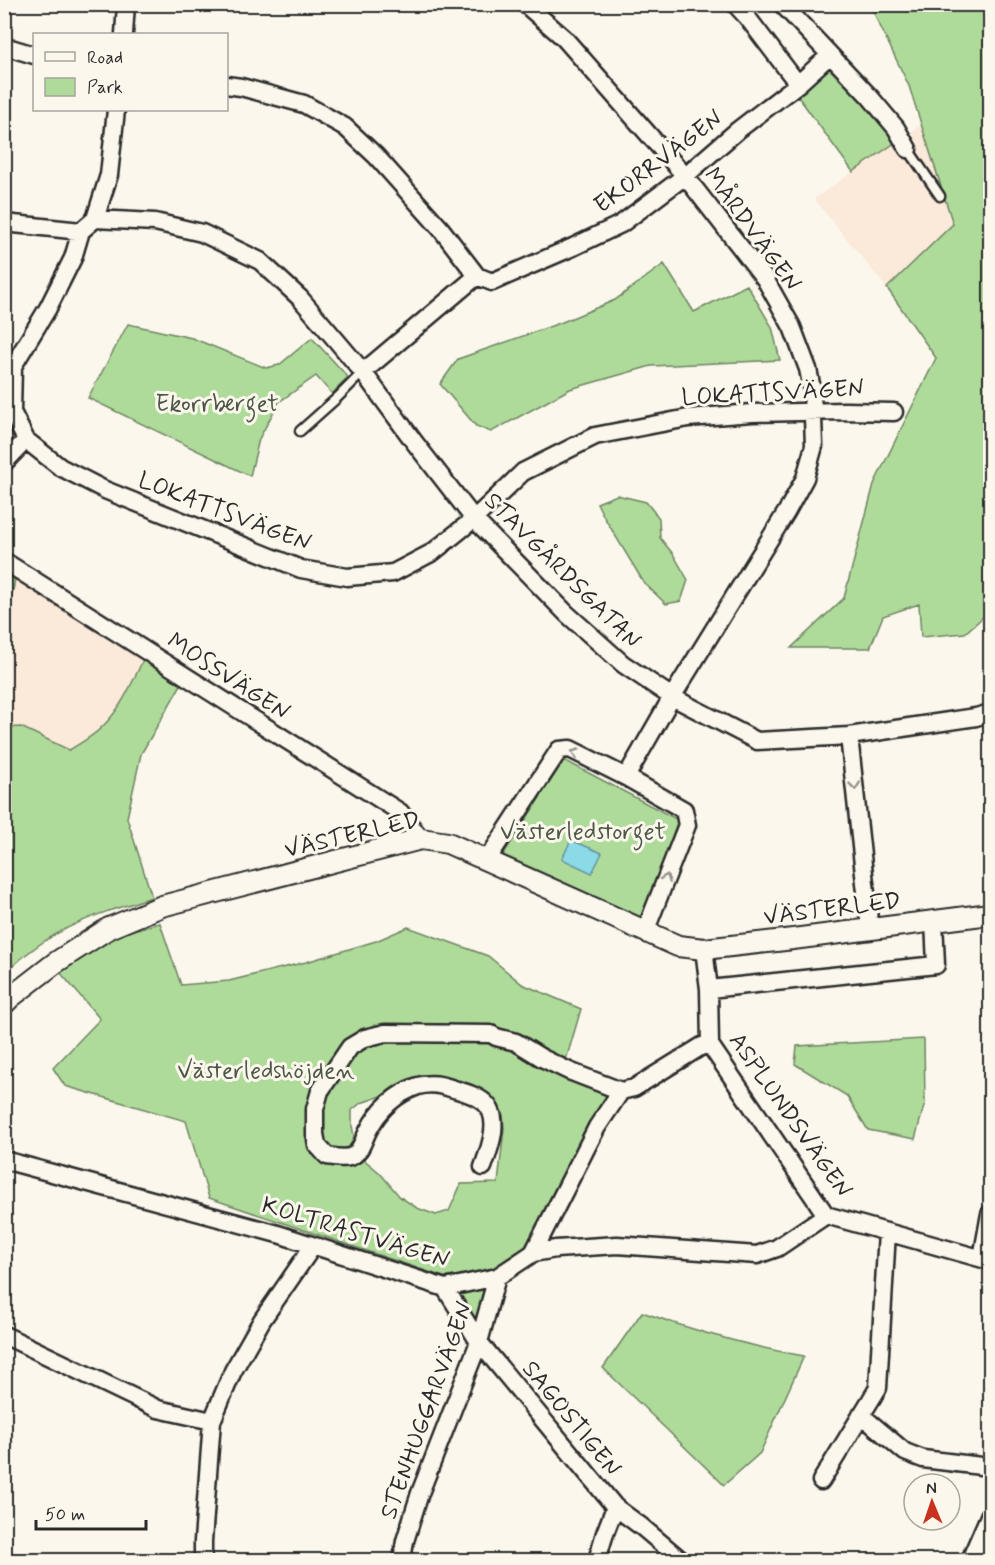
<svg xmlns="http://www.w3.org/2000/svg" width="995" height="1565" font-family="Mynerve,sans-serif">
	<rect width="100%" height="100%" fill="#fbf7ec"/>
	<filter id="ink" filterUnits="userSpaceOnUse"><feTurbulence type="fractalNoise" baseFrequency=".0167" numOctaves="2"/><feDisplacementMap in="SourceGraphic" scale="12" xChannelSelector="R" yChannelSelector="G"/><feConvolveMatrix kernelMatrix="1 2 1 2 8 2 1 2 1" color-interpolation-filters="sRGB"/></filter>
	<g filter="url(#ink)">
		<!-- built -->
		<path fill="#fbe9d9" d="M922 124 953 224 887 288 814 199Z
			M15 579 143 660 124 699 104 725 88 738 68 750 21 727 5 728V606L9 601Z"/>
		<!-- green -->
		<path fill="#afdb9a" stroke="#6d8362" stroke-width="1.5" fill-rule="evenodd" d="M870 5H990V611L965 633 921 637 919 604 883 616 870 648H791L844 598 874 484 936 358 887 288 953 224 909 86Z
			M830 65 892 132 896 142 853 172 797 95Z
			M664 264 694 312 747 285 772 327 780 360 651 366 570 389 491 432 476 426 440 384 458 359 560 323 615 300Z
			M128 324 192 338 266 368 279 365 312 338 348 377 332 394 316 376 279 402 259 439 250 476 88 398Z
			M617 495 646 502 659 518 660 538 673 554 688 580 681 601 666 604 644 583 604 517 597 503Z
			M5 568 14 574C16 584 12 599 5 606Z
			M143 660 182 683 141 754 127 818 152 897C94 915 48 929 5 974V728L21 727 69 750C81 743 94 736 104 725 122 707 132 683 143 660Z
			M564 760 678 820 643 918 503 855Z
			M160 923 181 985 229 981 306 962 376 941 408 927 488 956 522 984 581 1009 566 1060 595 1087 609 1097 546 1218 525 1247 498 1268 468 1275 444 1277 209 1198 186 1121 65 1086 53 1068 100 1019 59 971 97 948 129 931ZM393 1092 479 1093 494 1102 503 1113 504 1129 498 1183 461 1184 449 1211 436 1215 417 1208 400 1197 380 1173 362 1158 355 1143 352 1125V1110L361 1103Z
			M924 1039 925 1103 915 1139 868 1130 847 1096 795 1064 797 1046Z
			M485 1288 475 1320 459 1294Z
			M642 1312C697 1332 747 1346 804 1356L760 1453 724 1485 603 1368Z"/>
		<!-- water -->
		<path fill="#8bdae8" stroke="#65949c" stroke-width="1.5" d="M571 840 602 853 592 873 562 859Z"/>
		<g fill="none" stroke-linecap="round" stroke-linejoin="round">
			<defs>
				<path id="service" d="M908 149 940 196
					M300 431 337 398 363 372"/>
				<path id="minor" d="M525 4 564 38 685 176 765 279 792 327 808 369 812 389 814 446 805 478 787 511 672 697 626 777
					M735 4 747 17 798 84
					M782 4 870 97 896 128 908 149
					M124 34 126 4
					M4 46 34 55
					M226 85 241 87 304 104 345 127 376 156 441 229 477 276
					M95 219 109 175 116 110
					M4 223 81 231 95 219 155 222 202 233 260 261 300 298 336 340 363 372 415 443 474 519 567 614 623 664 672 697 757 741 849 736 976 717 990 713
					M81 231 73 258 48 308 13 366 12 412 26 440 60 467 105 490 301 569 347 577 393 573 433 552 474 519 523 472 595 436 688 418 752 413 845 411 894 412
					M363 372 477 276 492 282 573 247 621 224 685 176 738 130 798 84 830 55
					M4 463 26 440
					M4 561 400 812 421 839
					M849 736 870 929
					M487 860 559 750 570 749 626 777 684 810 687 825 645 932
					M704 949 709 989 710 1045 826 1215 990 1261
					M709 989 936 965 934 921
					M4 1160 278 1234 445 1288 497 1277 533 1253 556 1249 617 1245 757 1255 777 1248 826 1215
					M483 1167C490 1148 502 1117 484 1102 476 1095 464 1092 454 1089 441 1085 431 1082 418 1086 395 1094 379 1109 368 1131 364 1139 361 1150 354 1155 347 1160 335 1157 327 1156L317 1145 315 1134V1109L320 1091 350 1047 365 1038 385 1033 491 1034 496 1037 516 1042 542 1058 569 1071 621 1091
					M533 1253 597 1127 621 1091 634 1088 702 1046 710 1045
					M982 1258 990 1214
					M445 1288 479 1342 615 1507 642 1527 681 1560
					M4 1335 158 1409 212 1421
					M861 1415 905 1452 923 1459 981 1466
					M821 1481 878 1388 887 1232
					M203 1560V1541L212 1421 233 1371 262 1320 313 1246
					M402 1560 405 1541 420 1493 479 1342 497 1277
					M597 1560 605 1533 615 1507
					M970 1560 990 1514"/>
				<path id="tertiary" d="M4 1004 11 997 55 963 109 928 162 906 421 839 448 843 678 946 704 949 785 940 990 914"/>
			</defs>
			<!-- service casing -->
			<use href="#service" stroke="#2b2b2b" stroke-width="13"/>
			<!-- minor casing -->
			<use href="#minor" stroke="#2b2b2b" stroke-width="21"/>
			<!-- tertiary casing -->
			<use href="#tertiary" stroke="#2b2b2b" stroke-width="24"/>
			<!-- service -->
			<use href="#service" stroke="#fbf7ec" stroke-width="8"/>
			<!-- minor -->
			<use href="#minor" stroke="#fbf7ec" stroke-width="16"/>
			<!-- tertiary -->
			<use href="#tertiary" stroke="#fbf7ec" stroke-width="20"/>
		</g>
		<!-- one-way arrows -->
		<defs><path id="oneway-chevron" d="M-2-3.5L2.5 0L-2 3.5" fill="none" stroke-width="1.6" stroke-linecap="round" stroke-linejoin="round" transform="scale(1.5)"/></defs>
		<g stroke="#93918c">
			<use href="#oneway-chevron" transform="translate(575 753) rotate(-160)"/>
			<use href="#oneway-chevron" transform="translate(855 786) rotate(84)"/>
			<use href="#oneway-chevron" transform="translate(666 878) rotate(-69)"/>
		</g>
	</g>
	<g text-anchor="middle" stroke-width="6" stroke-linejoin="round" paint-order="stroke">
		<!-- street labels -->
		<g font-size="24" fill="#2b2b2b" stroke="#fbf7ec">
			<text transform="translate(658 161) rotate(-37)" y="8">EKORRVÄGEN</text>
			<text transform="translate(753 229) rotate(54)" y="8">MÅRDVÄGEN</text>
			<text transform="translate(773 392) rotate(-3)" y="8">LOKATTSVÄGEN</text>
			<text transform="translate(225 511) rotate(21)" y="8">LOKATTSVÄGEN</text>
			<text transform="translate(563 570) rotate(45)" y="8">STAVGÅRDSGATAN</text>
			<text transform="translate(229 676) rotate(33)" y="8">MOSSVÄGEN</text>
			<text transform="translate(352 834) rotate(-13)" y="8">VÄSTERLED</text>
			<text transform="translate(832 908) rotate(-7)" y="8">VÄSTERLED</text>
			<text transform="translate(791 1115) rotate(55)" y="8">ASPLUNDSVÄGEN</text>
			<text transform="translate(356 1232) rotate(17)" y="8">KOLTRASTVÄGEN</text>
			<text transform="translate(426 1410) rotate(-70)" y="8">STENHUGGARVÄGEN</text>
			<text transform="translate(572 1418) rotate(51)" y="8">SAGOSTIGEN</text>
		</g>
		<!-- park labels -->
		<g font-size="24" fill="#4c5747" stroke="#fbf7ec">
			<text x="217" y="411">Ekorrberget</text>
			<text x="583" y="839">Västerledstorget</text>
			<text x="266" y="1078">Västerledshöjden</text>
		</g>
	</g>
	<!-- margin -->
	<rect width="995" height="1565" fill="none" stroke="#fbf7ec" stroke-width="24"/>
	<rect x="12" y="12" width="971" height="1541" fill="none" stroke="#2b2b2b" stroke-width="2" filter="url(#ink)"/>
	<!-- legend -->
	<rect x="33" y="33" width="195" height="78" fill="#fbf7ec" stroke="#a8a59f" stroke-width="1.5"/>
	<rect x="45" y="52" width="30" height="9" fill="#fbf7ec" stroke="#a8a59f" stroke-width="1.5"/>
	<text x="87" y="63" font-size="18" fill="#2b2b2b">Road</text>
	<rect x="45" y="78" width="30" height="18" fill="#afdb9a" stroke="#a8a59f" stroke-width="1.5"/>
	<text x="87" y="93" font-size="18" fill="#2b2b2b">Park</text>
	<!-- north arrow -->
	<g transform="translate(932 1502) rotate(358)"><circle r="28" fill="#fbf7ec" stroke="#a8a59f" stroke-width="1.5"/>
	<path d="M0-4.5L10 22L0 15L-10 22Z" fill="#c8321e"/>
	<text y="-9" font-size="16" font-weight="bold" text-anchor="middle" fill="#2b2b2b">N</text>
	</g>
	<!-- scale -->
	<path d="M36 1520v9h110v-9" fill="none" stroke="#2b2b2b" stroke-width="3"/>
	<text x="45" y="1520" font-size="18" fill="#2b2b2b" stroke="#fbf7ec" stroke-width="4.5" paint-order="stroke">50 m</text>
</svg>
